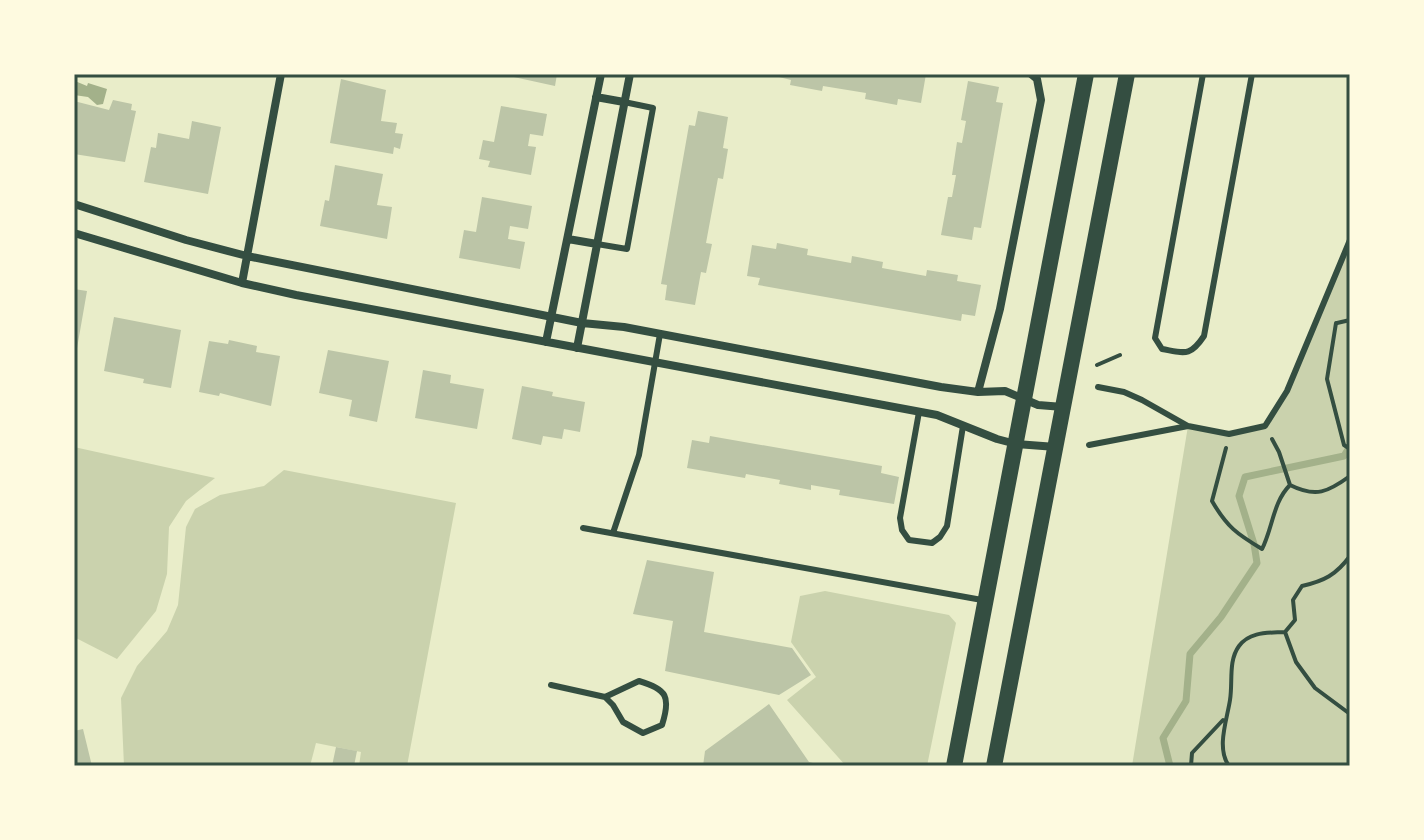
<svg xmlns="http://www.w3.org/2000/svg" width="1424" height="840" font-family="Manrope,sans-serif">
	<rect width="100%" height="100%" fill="#e9edc9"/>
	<!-- green -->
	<path fill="#cad2ad" d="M1350 240V766H1132L1188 426 1229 434 1265 426 1287 391Z
		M74 447 215 478 186 501 169 527 167 574 156 611 117 659 74 637Z
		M284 470 456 503 407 766H359L361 752 316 743 310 766H124L121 698 137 666 167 631 178 605 186 527 195 509 220 495 264 486Z
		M825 591 949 615 956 623 927 766H846L787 700 816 677 791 642 800 596Z"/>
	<!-- water -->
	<path fill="#a3b18a" d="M75 81 87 86 88 83 107 89 103 104 97 105 88 97 74 95Z"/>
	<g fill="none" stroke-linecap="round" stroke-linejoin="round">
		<!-- stream -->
		<path stroke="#a3b18a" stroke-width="7" d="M1170 766 1163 738 1186 701 1190 654 1221 617 1257 563 1254 544 1239 496 1245 477 1344 456 1350 446"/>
	</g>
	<!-- building -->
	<path fill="#bcc5a7" d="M500 74H557L555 86Z
		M767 74H926L921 103 898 99 897 105 865 99 866 93 823 86 822 91 790 85 791 80Z
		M341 79 386 90 381 121 397 123 395 133 403 134 400 149 394 147 393 154 330 143Z
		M968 81 999 87 996 102 1003 103 981 228 974 227 972 240 941 235 948 197H952L956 175H952L957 142 962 143 966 121 961 120Z
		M113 100 132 104 131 110 136 111 125 162 74 154V101L109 110Z
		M501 106 547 114 543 136 530 134 528 146 536 147 531 175 488 167 490 161 479 159 483 140 494 142Z
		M698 111 728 117 723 148 728 149 723 179 718 178 706 243 712 244 706 273 701 272 695 305 665 300 667 285 661 284 689 125 695 126Z
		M192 121 221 127 208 194 144 182 151 147 156 148 158 133 189 139Z
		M335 165 383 174 377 205 392 207 387 239 320 226 325 200 329 201Z
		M482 197 532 206 528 229 510 226 508 239 525 242 520 269 459 258 464 230 476 232Z
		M777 243 808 249 807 255 851 263 852 256 883 262 882 268 926 276 927 270 958 275 957 281 981 285 975 316 962 314 961 321 758 285 760 278 747 276 752 245 776 249Z
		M74 289 87 291 76 354H74Z
		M114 317 181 330 171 388 143 383 144 379 104 371Z
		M229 340 257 346 256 352 280 356 271 406 220 393 219 396 199 392 209 341 228 344Z
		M328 350 389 361 377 422 349 416 352 400 319 393Z
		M423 370 451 375 450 383 484 389 477 429 415 418Z
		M522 386 553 392 552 396 585 402 580 432 564 429 562 439 543 436 541 445 512 439Z
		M710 436 882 466 881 473 899 477 894 504 839 495 840 490 811 485V490L779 484 780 480 746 474 745 478 687 468 692 440 709 443Z
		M647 560 714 572 704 632 792 648 811 675 779 695 665 671 673 621 633 614Z
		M769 704 809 762 824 766H703L705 751Z
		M83 729 92 766H74V731Z
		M336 747 357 751 354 766H332Z"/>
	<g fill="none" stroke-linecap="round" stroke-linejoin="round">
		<!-- path -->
		<path stroke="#344e41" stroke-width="4" d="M1336 323 1327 379 1344 445 1350 449
			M1337 323 1350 320
			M1097 365 1120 355
			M1272 439 1279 452 1290 485C1316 498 1328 492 1350 476
			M1226 448 1212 501C1227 527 1237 534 1262 549 1273 527 1273 502 1290 485
			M1285 632 1296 662 1315 688 1350 714
			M1191 766 1192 753 1223 720
			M1229 766C1216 748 1227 720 1230 700 1233 682 1228 661 1239 646 1250 631 1269 633 1285 632L1295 620 1293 600 1302 586C1324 581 1336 575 1350 556"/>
		<!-- service -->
		<path stroke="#344e41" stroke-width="6" d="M1203 74 1155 338 1162 349C1185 353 1190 357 1204 336L1252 74
			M597 244 627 249 653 108 624 102
			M1098 387 1124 392 1142 400 1188 426 1229 434 1265 426 1287 391 1350 240
			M919 412 900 518 902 530 909 540 932 543 940 537 947 526 963 426
			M1089 445 1188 426
			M583 528 982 600
			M613 533 639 455 660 334
			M551 685 605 697 613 705 623 722 643 733 662 725C671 697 667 689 639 681L605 697"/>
		<!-- minor -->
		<path stroke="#344e41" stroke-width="8" d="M596 97 624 102
			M74 204 186 240 247 256 582 323 624 327 941 387 978 392 1005 391 1038 405 1063 407
			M74 233 242 283 296 295 937 415 997 439 1016 444 1056 447
			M568 239 597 244
			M242 283 281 74
			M546 342 601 74
			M577 348 630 74
			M978 392 1000 309 1041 100 1037 79 1031 74"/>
		<!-- secondary -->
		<path stroke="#344e41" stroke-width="16" d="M954 766 1086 74
			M994 766 1127 74"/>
	</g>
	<!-- border -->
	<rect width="1424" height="840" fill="none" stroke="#fefae0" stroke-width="152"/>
	<rect x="76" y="76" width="1272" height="688" fill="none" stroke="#344e41" stroke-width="3"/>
</svg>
